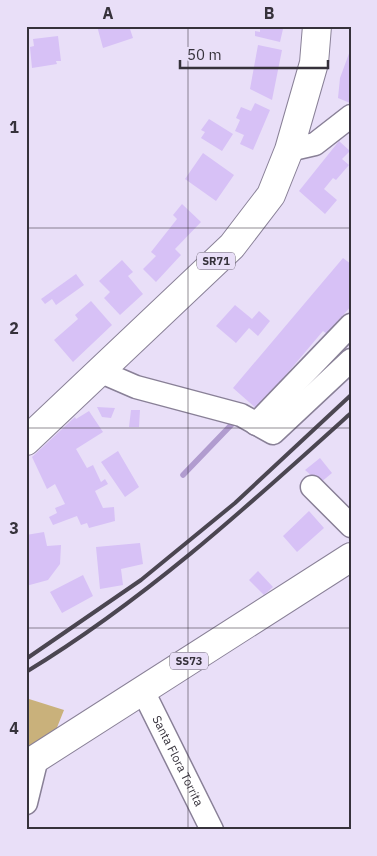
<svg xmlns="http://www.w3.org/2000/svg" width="377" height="856" font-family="'IBM Plex Sans',sans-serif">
	<rect width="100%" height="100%" fill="#e9dff8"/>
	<!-- forest -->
	<path fill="#c9b17b" d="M29 699 64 710 56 730 26 748V700Z"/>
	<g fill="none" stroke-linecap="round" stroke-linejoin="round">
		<!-- stream -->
		<path stroke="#b19ccf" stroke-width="5.5" d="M183 475 234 422"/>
	</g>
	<!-- building -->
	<path fill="#d7c1f6" d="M97 26H129L133 38 103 48Z
		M260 27 283 29 280 42 255 36V31L260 32Z
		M58 36 61 61H56L57 64 32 68 30 47 34 46 33 39Z
		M258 45 282 50 272 100 250 89Z
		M351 48V102L350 103 338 98 340 78Z
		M255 103 270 110 253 150 240 144 244 135 235 131 240 120 236 118 241 107 251 111Z
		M209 119 233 134 222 151 201 138 205 132 201 130Z
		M339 141 350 151 342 159 349 165 336 180 333 178 324 189 337 200 325 214 299 191Z
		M203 153 234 175 216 201 185 179Z
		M182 204 201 222 175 249 181 255 156 282 143 269 156 256 151 252 177 219 173 215Z
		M343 258 351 264V306L327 334 323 331 257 409 233 388Z
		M122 260 133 272 128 276 143 294 120 315 104 298 110 292 99 281Z
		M76 274 84 285 56 305 52 299 45 304 41 299Z
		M91 301 112 325 73 362 54 340 78 319 75 315Z
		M235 305 252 319 259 311 270 321 258 336 249 328 236 343 216 326Z
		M97 407 115 408 111 418 102 417Z
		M131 410H140L139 427H129Z
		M89 411 103 432 76 449 87 468 93 465 101 482 105 479 108 484 95 491 103 508 114 507 115 521 89 528 87 523 81 525 77 516 53 525 49 517 57 513 55 508 65 504 55 484 47 489 32 457 75 417 76 419Z
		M118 451 139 487 125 497 101 462Z
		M320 458 332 473 320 483 305 470Z
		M309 511 324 528 297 552 283 536Z
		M44 532 47 546 61 545 60 564 48 580 26 586V535Z
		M140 543 143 564 121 569 123 585 100 589 96 547Z
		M258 571 273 587 264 595 249 580Z
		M83 575 93 596 62 613 50 592Z"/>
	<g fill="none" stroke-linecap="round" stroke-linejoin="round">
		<defs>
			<g id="minor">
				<path d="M289 150 315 144 351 116"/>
				<path d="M99 371 136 387 241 415 273 433 351 360"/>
				<path d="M256 424 351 325"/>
				<path d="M312 487 351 526"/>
				<path id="s1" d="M143 691 212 830"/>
				<path d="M26 803 37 758"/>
			</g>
			<path id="major" d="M26 441 232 246 271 195 289 150 314 63 317 26
				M26 765 351 557"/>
		</defs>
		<!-- minor casing -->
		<use href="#minor" stroke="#898097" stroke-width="25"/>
		<!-- major casing -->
		<use href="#major" stroke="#898097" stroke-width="30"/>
		<!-- minor -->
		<use href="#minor" stroke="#fff" stroke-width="22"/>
		<!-- major -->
		<use href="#major" stroke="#fff" stroke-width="28"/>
		<!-- rail -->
		<path stroke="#4b4651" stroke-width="4" d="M26 659 141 580 235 503 351 395
			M26 672C145 600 248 506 351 413"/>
	</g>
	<!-- grid -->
	<path fill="none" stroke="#36323b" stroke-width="1" stroke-opacity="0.55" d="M188 26V830M26 228H351M26 428H351M26 628H351"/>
	<g text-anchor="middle" stroke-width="4.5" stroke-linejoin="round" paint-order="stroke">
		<!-- shield labels -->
		<g fill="#e9dff8" stroke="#6c6674" stroke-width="1">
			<rect x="197" y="252.5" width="38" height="17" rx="4"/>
			<rect x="170" y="652.5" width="38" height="17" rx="4"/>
		</g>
		<g font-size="11" font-weight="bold" fill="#36323b">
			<text x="216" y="265">SR71</text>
			<text x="189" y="665">SS73</text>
		</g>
		<!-- street labels -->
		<g font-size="12" fill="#36323b" stroke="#e9dff8">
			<text dy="4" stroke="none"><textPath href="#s1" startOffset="78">Santa Flora Torrita</textPath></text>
		</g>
	</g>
	<!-- border -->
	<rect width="377" height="856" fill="none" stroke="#e9dff8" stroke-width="55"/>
	<!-- scale -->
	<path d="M180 60v8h148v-8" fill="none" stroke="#36323b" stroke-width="2.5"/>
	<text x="187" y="60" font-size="15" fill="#36323b" stroke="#e9dff8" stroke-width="4" paint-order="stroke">50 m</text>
	<rect x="28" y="28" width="322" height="800" fill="none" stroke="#36323b" stroke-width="2"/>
	<g font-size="16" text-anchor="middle" font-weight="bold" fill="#36323b">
		<text x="108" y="19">A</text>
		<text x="269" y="19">B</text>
		<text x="14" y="133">1</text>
		<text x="14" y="334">2</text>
		<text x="14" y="534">3</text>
		<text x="14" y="734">4</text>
	</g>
</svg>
